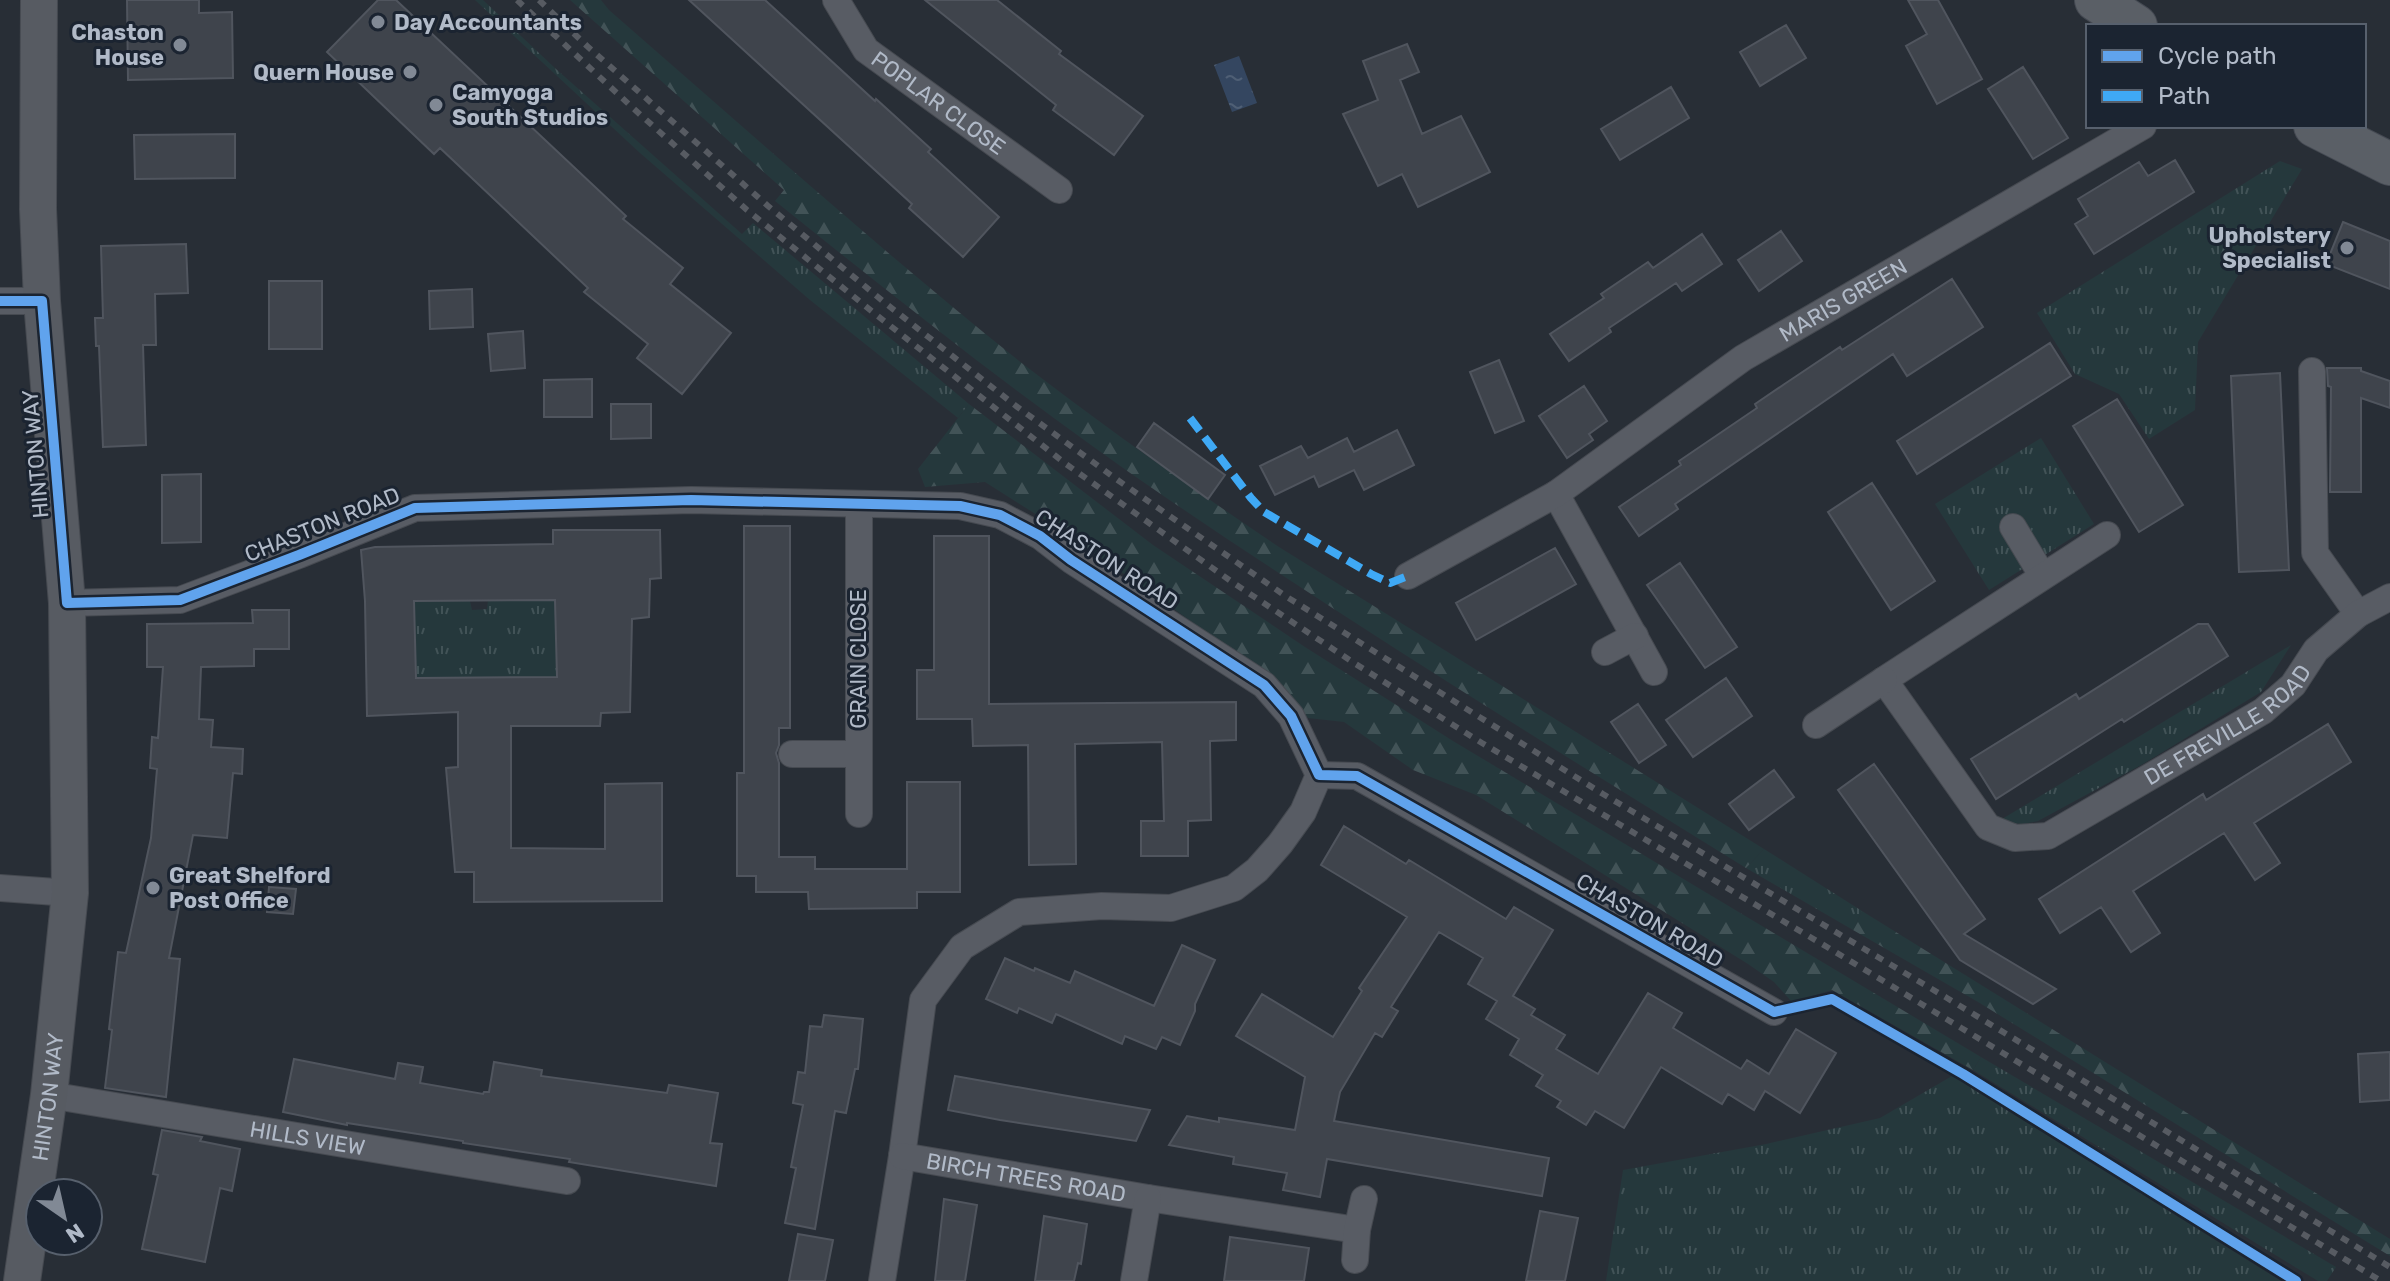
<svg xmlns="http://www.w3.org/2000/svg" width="2390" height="1281" font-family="Rubik,sans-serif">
	<defs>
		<pattern id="grass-tufts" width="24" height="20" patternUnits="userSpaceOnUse" patternTransform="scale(2)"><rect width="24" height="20" fill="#25383c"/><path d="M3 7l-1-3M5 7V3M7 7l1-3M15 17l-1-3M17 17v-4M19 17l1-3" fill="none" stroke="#425357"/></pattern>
		<pattern id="forest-firs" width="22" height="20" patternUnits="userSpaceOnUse" patternTransform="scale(2)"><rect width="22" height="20" fill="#25383c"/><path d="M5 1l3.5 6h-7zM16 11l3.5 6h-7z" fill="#425357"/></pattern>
		<pattern id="water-ripples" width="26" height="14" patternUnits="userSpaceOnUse" patternTransform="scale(2)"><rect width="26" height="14" fill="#344660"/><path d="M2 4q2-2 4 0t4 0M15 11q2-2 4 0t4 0" fill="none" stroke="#4f5f75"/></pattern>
	</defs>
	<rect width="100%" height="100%" fill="#282e36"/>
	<!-- grass -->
	<path fill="url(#grass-tufts)" d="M475 0H483L556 69 742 234 753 223 969 404 958 418 810 300 640 153Z
		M2280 161 2302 169 2198 342 2195 410 2149 439 2119 394 2075 374 2037 313Z
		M2041 438 2094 524 1989 590 1935 504Z
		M488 600H555L558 708 416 703 414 601H470L472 610 487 609Z
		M2291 645 2261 692 2143 764 2038 821 2023 824 1997 822Z
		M1764 849 1862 911 1853 930 1746 868Z
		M1981 1057 2336 1267 2327 1281H2318L1973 1070Z
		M1952 1076 2281 1281H1606L1623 1170 1766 1144 1880 1118Z"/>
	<!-- forest -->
	<path fill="url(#forest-firs)" d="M570 0H601L609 10C746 129 881 251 1023 364 1106 428 1193 489 1279 547L1764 849 1746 868C1550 747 1355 626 1165 497 1030 405 902 303 775 201L784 190Z
		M969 404 1153 545 1305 647 1453 741 1981 1057 1973 1070 1832 990 1792 1002 1774 982 1748 964 1476 795 1413 770 1344 722 1308 718 1275 680 1067 534 985 482 925 487 918 469Z
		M1862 911 2390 1239V1256L1978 1002 1853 930Z"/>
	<!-- water -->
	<path fill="url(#water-ripples)" d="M1239 56 1257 103 1232 112 1214 65Z"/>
	<!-- building -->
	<path fill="#3f444c" stroke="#50555e" stroke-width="2" fill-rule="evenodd" d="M127 0H199V13L232 12 233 78 128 80Z
		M378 0H396L626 216 623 219 683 268 670 284 731 333 682 394 637 358 648 344 584 292 588 288 440 148 434 154 327 52Z
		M689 0H765L875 101 876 99 931 149 928 152 999 217 963 257 909 208 912 204Z
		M925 0H997L1061 51 1059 54 1143 116 1114 155 1053 110 1056 105Z
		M1908 0H1938L1982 79 1937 104 1906 46 1927 34Z
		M1786 25 1806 58 1760 86 1740 52Z
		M1407 44 1419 72 1400 80 1422 134 1461 116 1490 172 1418 207 1402 174 1378 186 1343 114 1378 100 1363 61Z
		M2023 67 2068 138 2033 159 1988 89Z
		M1671 87 1689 118 1620 160 1601 129Z
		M235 134V178L135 179 134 135Z
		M2175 160 2194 192 2094 254 2075 224 2088 216 2078 199 2139 162 2148 176Z
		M2343 222 2390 241V289L2326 264Z
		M1781 231 1802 261 1759 291 1738 260Z
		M1702 234 1722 264 1682 291 1676 283 1609 328 1611 332 1569 361 1550 334 1604 298 1601 294 1648 262 1653 268Z
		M186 244 188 293 155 294 156 345H143L146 445 103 447 99 346H96L95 318H103L101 246Z
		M1952 279 1983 327 1907 376 1893 354 1675 504 1678 509 1639 536 1619 507 1681 465 1679 461 1757 408 1755 404 1786 383 1840 347 1842 350Z
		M269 281H322V349H269Z
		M472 289 473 327 430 329 429 291Z
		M523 331 525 368 491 371 488 334Z
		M2050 343 2071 376 1917 474 1897 441Z
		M1499 360 1524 421 1495 433 1470 372Z
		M2327 368H2361V371L2390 381V408L2361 398V492H2330L2331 387 2328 386Z
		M2280 373 2289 570 2239 572 2231 376Z
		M592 379V417H544V380Z
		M1584 386 1607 421 1589 434 1593 440 1567 458 1539 416Z
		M2117 399 2183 505 2139 532 2073 426Z
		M611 404H651V438L611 439Z
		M1154 423 1225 475 1208 499 1137 447Z
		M1397 430 1414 465 1364 490 1354 470 1319 487 1314 476 1275 495 1260 466 1301 446 1308 458 1347 438 1354 452Z
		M201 474V542L162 543V475Z
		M1872 483 1935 581 1891 610 1828 512Z
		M744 526H790V728H779V745L776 753 779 763V857H815V869H907V782H960V892H917V908L809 909 808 892H756V876H737V773H744Z
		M553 530H660L661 578 650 579 649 617 632 619 630 712 601 713 600 726H511V848L605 849V784L662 783V901L474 902V872H455L446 768 458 767V712L367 716 365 601 361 550 375 547 553 544ZM555 600 557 677 416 678 414 601Z
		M934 536H989V704L1236 702V740L1210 741 1211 820 1188 821V856H1141V821H1164L1162 742 1075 744 1076 864 1029 865 1028 745 973 746 972 719H917V670H934Z
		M1555 548 1576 584 1476 640 1456 603Z
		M1680 563 1737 647 1705 668 1647 585Z
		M252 610H289V649H254V666L201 667 199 719 213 720 211 747 243 749 242 774 233 773 227 838 193 835 169 958 180 959 166 1097 105 1088 112 1030 109 1029 118 952 126 953 151 838 157 769 150 768 152 737 158 738 163 667H147V624L253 623Z
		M2198 624H2208L2228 656 2124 722 2122 719 1996 799 1971 759 2076 694 2079 699Z
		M1726 678 1752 716 1693 757 1666 720Z
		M1638 704 1666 745 1639 763 1611 722Z
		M2328 724 2351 762 2254 823 2280 863 2255 880 2224 833 2133 891 2160 933 2131 952 2101 907 2060 933 2039 899 2203 794 2206 800Z
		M1874 764 1985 919 1964 934 2056 989 2033 1004 1960 960 1838 790Z
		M1774 770 1794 797 1749 830 1729 804Z
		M1344 826 1406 864 1409 860 1506 919 1514 907 1553 930 1513 996 1535 1009 1531 1015 1565 1035 1556 1049 1598 1074 1648 993 1682 1013 1673 1028 1741 1069 1747 1060 1769 1074 1796 1029 1836 1053 1800 1113 1765 1091 1754 1110 1728 1094 1722 1104 1661 1067 1624 1128 1595 1111 1586 1125 1557 1107 1561 1101 1536 1086 1543 1075 1510 1055 1519 1039 1486 1019 1497 1001 1468 984 1483 958 1439 932 1391 1007 1398 1011 1382 1037 1375 1033 1340 1092 1334 1121 1549 1158 1542 1196 1327 1159 1320 1197 1283 1190 1287 1173 1233 1164 1234 1157 1169 1145 1187 1116 1219 1122V1118L1295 1130 1305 1077 1236 1036 1262 994 1333 1037 1362 991 1359 988 1407 917 1321 865Z
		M269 887 296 889 293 914 267 912Z
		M1182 945 1215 960 1195 1004V1011L1180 1045 1162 1037 1156 1049 1125 1036 1122 1044 1056 1014 1052 1023 1019 1008 1017 1013 986 999 1005 958 1034 971 1035 968 1070 983 1075 971 1154 1006Z
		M824 1015 863 1019 858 1069H855L846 1113 835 1111 815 1229 785 1223 796 1168 791 1167 803 1105 793 1103 798 1072 805 1073 810 1026 822 1027Z
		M2390 1052V1100L2360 1102 2358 1054Z
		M294 1059 395 1079 398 1063 423 1067 420 1083 483 1094 484 1092H489L494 1062 542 1070 541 1076 667 1093 669 1085 718 1093 710 1143 722 1144 716 1186 569 1162 570 1159 463 1143V1141L347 1123V1125L283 1112Z
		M955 1076 1062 1095 1150 1110 1136 1141 1000 1120 948 1110Z
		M162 1130 202 1137 200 1141 240 1149 232 1191 220 1188 205 1262 142 1249 158 1175 153 1174Z
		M944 1199 977 1205 965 1281H935Z
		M1540 1211 1578 1218 1565 1281H1526Z
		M1044 1216 1087 1224 1081 1264 1078 1263 1074 1281H1035Z
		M798 1234 833 1240 825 1281H789Z
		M1230 1237 1309 1248 1304 1281H1224Z"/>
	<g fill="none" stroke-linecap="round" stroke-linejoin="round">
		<defs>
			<g id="street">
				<path id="s1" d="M836 0 866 50 1059 190"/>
				<path d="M0 301H42"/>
				<path d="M2312 371 2315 553 2358 614"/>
				<path d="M1556 494 1654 672"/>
				<path d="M2013 527 2042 575"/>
				<path id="s2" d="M2107 535 1884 680 1988 827 2015 838 2048 836 2263 711 2293 685 2316 650 2358 614 2390 597"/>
				<path id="s3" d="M1408 576 1556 494 1743 358 2143 126"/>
				<path d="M67 603 180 600 299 555 415 508 691 500 960 506 1000 515 1040 536 1071 560 1264 685 1291 716 1319 775 1303 812 1280 844 1257 870 1234 888 1171 908 1102 906 1019 912 962 947 923 1000 902 1156 882 1281"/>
				<path d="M1605 652 1635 636"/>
				<path d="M1816 725 1884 680"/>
				<path d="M792 754H857"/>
				<path d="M1319 775 1357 776 1774 1012"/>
				<path d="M859 814V504"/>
				<path d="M0 888 70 893"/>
				<path id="s4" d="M49 1095 567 1181"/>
				<path id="s5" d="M902 1156 1148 1198 1357 1230"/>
				<path d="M1355 1260 1357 1230 1364 1199"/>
				<path d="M1134 1281 1148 1198"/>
			</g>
			<g id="secondary">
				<path id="s6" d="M22 1281 49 1095 70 893 67 603 42 301 38 209 39 0"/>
			</g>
			<path id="primary" d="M2096 0 2136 26
				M2315 126 2390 164"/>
		</defs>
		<!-- street casing -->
		<use href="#street" stroke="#464a51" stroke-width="28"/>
		<!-- secondary casing -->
		<use href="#secondary" stroke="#464a51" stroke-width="38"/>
		<!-- primary casing -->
		<use href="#primary" stroke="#454a53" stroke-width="44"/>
		<!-- street -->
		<use href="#street" stroke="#585c64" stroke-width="26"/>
		<!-- secondary -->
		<use href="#secondary" stroke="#575b62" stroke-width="36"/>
		<!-- primary -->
		<use href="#primary" stroke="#5a5f66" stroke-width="42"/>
		<!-- rail -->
		<path stroke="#575b62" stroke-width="6" stroke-dasharray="8 8" stroke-linecap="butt" d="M517 0 634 109 747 210 874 313 1066 464 1232 582 1354 663 1482 743 1827 947 2381 1281
			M539 0 587 46 768 206 884 302 1016 406 1119 481 1287 597 1603 794 1947 998 2390 1267"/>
		<!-- quiet -->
		<path stroke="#3fa9f5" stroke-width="8" stroke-dasharray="16 8" stroke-linecap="butt" d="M1190 418 1251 498 1264 512 1371 574 1390 583 1408 576"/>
		<defs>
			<path id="cycleway" d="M0 301H42L67 603 180 600 299 555 415 508 691 500 960 506 1000 515 1040 536 1071 560 1264 685 1291 716 1319 775 1357 776 1774 1012 1832 999 1963 1074 2296 1281"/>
		</defs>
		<!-- cycleway casing -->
		<use href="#cycleway" stroke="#1b2431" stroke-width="15"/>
		<!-- cycleway -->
		<use href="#cycleway" stroke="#60a3ed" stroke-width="10"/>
	</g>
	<!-- markers -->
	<g fill="#818995" stroke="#1b2431" stroke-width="3">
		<circle cx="378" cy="22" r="8"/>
		<circle cx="180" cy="45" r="8"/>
		<circle cx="410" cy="72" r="8"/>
		<circle cx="436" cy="105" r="8"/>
		<circle cx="2347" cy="248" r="8"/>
		<circle cx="153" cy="888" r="8"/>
	</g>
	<g text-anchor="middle" stroke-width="6" stroke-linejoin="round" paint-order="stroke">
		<!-- poi labels -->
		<g font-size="22" font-weight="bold" fill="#b1bac8" stroke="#1b2431" text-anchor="start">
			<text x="394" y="30">Day Accountants</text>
			<text x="164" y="40" text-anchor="end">Chaston<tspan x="164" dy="25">House</tspan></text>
			<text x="394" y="80" text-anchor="end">Quern House</text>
			<text x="452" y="100">Camyoga<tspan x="452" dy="25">South Studios</tspan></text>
			<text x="2331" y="243" text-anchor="end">Upholstery<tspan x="2331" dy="25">Specialist</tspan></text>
			<text x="169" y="883">Great Shelford<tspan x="169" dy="25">Post Office</tspan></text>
		</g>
		<!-- street labels -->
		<g font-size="22" fill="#b1bac8" stroke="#1b2431">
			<text dy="8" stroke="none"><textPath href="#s1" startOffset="148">POPLAR CLOSE</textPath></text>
			<text dy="8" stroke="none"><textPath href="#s3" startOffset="516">MARIS GREEN</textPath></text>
			<text transform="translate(35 454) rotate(-95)" y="8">HINTON WAY</text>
			<text transform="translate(322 524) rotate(-22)" y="8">CHASTON ROAD</text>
			<text transform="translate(1107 559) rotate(33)" y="8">CHASTON ROAD</text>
			<text transform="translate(858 659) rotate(-90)" y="8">GRAIN CLOSE</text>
			<text dy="8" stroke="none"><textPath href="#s2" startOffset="720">DE FREVILLE ROAD</textPath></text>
			<text transform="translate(1650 920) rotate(30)" y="8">CHASTON ROAD</text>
			<text dy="8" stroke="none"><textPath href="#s6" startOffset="186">HINTON WAY</textPath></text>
			<text dy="8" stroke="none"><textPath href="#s4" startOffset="262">HILLS VIEW</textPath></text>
			<text dy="8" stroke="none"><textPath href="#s5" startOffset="126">BIRCH TREES ROAD</textPath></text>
		</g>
	</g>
	<!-- legend -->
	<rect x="2086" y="24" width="280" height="104" fill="#1b2431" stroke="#57606d" stroke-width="2"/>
	<rect x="2102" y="50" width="40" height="12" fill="#60a3ed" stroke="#57606d" stroke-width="2"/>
	<text x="2158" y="64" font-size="24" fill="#b1bac8">Cycle path</text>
	<rect x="2102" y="90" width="40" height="12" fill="#3fa9f5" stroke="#57606d" stroke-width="2"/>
	<text x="2158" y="104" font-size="24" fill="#b1bac8">Path</text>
	<!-- north arrow -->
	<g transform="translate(64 1217) rotate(146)"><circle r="38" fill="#1b2431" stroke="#57606d" stroke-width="2"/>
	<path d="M0-6L14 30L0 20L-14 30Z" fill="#818995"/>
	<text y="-12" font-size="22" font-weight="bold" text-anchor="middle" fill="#b1bac8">N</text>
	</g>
</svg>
